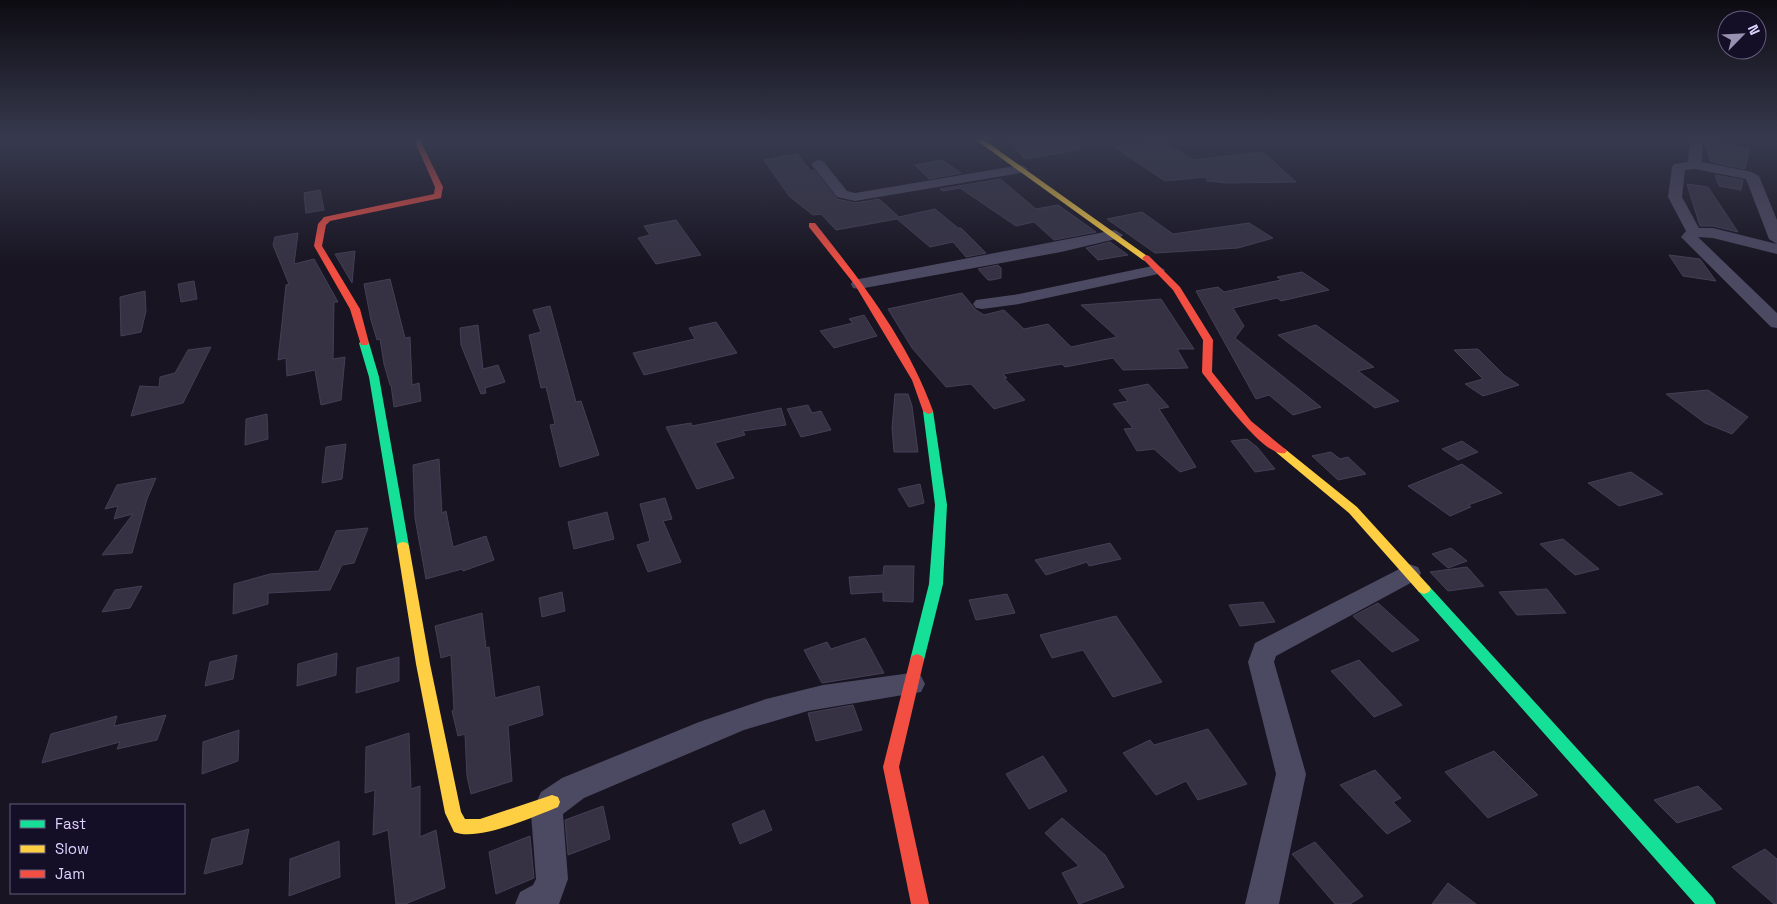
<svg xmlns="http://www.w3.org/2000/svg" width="1777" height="904" font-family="'Space Grotesk',sans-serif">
	<rect width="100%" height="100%" fill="#181421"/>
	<!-- building -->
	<path fill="#363244" stroke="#453f56" d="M1010 140H1079V150L1024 159Z
		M1706 140 1749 149 1745 169 1711 162 1704 141Z
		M1162 141 1193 160 1263 152 1296 182 1227 183 1207 181 1206 177 1165 181 1114 147Z
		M797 154 811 171 814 170 837 199 855 203 879 199 899 217 935 209 958 228H961L986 253 966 257 953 242 930 247 897 219 836 230 821 214 813 215 789 196 764 160Z
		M942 160 961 173 929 179 915 165Z
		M1715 175 1743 180 1741 190 1719 186Z
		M1000 179 1036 209 1058 205 1096 232 1054 240 1034 222 1016 226 960 188 943 191 940 189Z
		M1687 184 1708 187 1738 232 1713 226H1700Z
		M320 190 324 210 306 213 304 193Z
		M1142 212 1173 234 1249 223 1273 238 1238 248 1155 253 1107 219Z
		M676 220 701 255 656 264 638 238 650 235 644 226Z
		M298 233 294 264 314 259 338 302H334L333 359 345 357 341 400 321 405 315 370 287 376 286 358 278 360 286 285 289 284 273 245 275 237Z
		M1110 242 1128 255 1098 260 1086 248Z
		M355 251 352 283 335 254Z
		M1669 255 1700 259 1716 281 1683 276Z
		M998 265 1001 268V278L992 280H988L978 269Z
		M1302 272 1329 290 1281 301 1277 298 1233 308 1244 326 1235 338 1321 407 1293 415 1269 395 1256 399 1196 291 1218 287 1224 292 1281 280 1277 277Z
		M390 279 405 338 410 337 412 385 419 383 421 401 394 407 391 385H390L384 364 380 339 377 340 371 320 364 284Z
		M194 281 197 299 181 302 178 284Z
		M145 291 146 311 141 332 121 336 120 297Z
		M962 293 976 310 984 315 1004 310 1024 329 1048 324 1071 347 1117 337 1081 305 1161 299 1194 349H1177L1188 368 1123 370 1113 358 1065 367 1062 364 1003 374 1007 378H1004L1025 400 994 409 971 384 946 387 912 348 888 309Z
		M550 306 576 402 581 401 599 455 560 467 550 425 555 424 546 387 541 388 529 335 541 332 533 310Z
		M864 315 877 336 834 348 820 331 853 323 849 319Z
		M716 322 737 353 644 375 633 353 695 339 689 328Z
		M478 325 483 369 498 365 505 382 485 388 486 393 481 394 461 345 460 328Z
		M1316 325 1374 367 1358 371 1399 401 1375 408 1278 335Z
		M211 347 183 403 131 416 140 386 159 387 160 377 175 373 188 350Z
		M1478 349 1504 375 1519 385 1483 396 1465 384 1483 379 1454 350Z
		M1148 384 1169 407 1159 409 1196 467 1180 472 1154 449 1137 451 1124 429 1133 428 1113 404 1128 401 1119 390Z
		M1708 390 1748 417 1732 434 1705 423 1666 394Z
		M895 394H908L912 406 918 452H894L892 428Z
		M808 405 812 413 821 411 831 430 801 437 787 409Z
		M781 408 786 425 743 431 745 435 715 443 734 478 697 489 666 427 691 423 692 426Z
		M267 414 268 439 245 445 246 419Z
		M1247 439 1257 447 1275 469 1255 472 1231 441Z
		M1462 441 1478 452 1458 460 1442 449Z
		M346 444 342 479 322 483 326 447Z
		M1331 452 1340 459 1348 457 1366 474 1338 480 1312 456Z
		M439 459 442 513 446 511 453 547 486 536 494 560 463 571 462 569 426 579 415 518 413 465Z
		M1462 464 1502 493 1468 505 1471 507 1450 516 1408 486Z
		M1631 472 1663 494 1619 506 1588 483Z
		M156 478 147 499 132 553 102 555 133 514 114 519 118 506 105 509 117 485Z
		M920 484 924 503 909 507 898 489Z
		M665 498 672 519 663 521 681 562 648 572 637 545 650 541 640 504Z
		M607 512 614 539 574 549 568 522Z
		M368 528 354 563 342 565 330 590 268 593V604L233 614 234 584 270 574 319 571 336 531Z
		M1563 539 1599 569 1575 575 1540 544Z
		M1110 543 1121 559 1089 566 1087 562 1046 575 1035 560Z
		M1451 548 1467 561 1448 568 1432 554Z
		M884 566H914L913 602 883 601V592L851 594 849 577 883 575Z
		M1467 567 1484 586 1448 591 1430 572Z
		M142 586 130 608 102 612 115 590Z
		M1547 589 1566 613 1517 615 1499 592Z
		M562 592 565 611 542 617 539 598Z
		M1007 594 1015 613 976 620 969 600Z
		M1263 602 1275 622 1240 626 1229 605Z
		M1378 603 1419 640 1392 652 1353 616Z
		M482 613 486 648 489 647 495 698 539 686 543 715 508 726 512 781 471 794 467 776 465 734 458 736 452 711 454 710 451 655 441 658 435 626Z
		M1116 616 1162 682 1113 697 1083 650 1052 658 1040 635Z
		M865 638 884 673 822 683 804 650 827 642 831 649Z
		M337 653 336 675 297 686 298 664Z
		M237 655 233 679 205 686 210 662Z
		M399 657V681L356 693 357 668Z
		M1359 660 1402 705 1374 717 1331 671Z
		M853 705 862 730 816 741 808 713Z
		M166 715 157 740 117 749 120 742 42 763 51 734 117 716 114 726Z
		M1208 729 1247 784 1198 800 1186 781 1156 795 1123 753 1150 740 1154 745Z
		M239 730 238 761 202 774 203 742Z
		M409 733 411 789 420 786V837L436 830 445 888 405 904H396L388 830 373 835 375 790 365 793 366 747Z
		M1494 751 1538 795 1488 818 1445 772Z
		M1043 756 1067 791 1029 809 1006 774Z
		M1375 770 1401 798 1393 802 1411 821 1387 834 1340 785Z
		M1698 786 1722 809 1677 823 1654 800Z
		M603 806 610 839 568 855 565 820Z
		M764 810 772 830 740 844 732 824Z
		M1062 818 1105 855 1124 887 1079 904 1062 873 1079 866 1045 833Z
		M249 829 242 864 204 874 212 839Z
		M530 836 534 878 496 894 489 852Z
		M339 841 340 877 289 896 290 859Z
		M1315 842 1363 896 1350 904H1335L1292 854Z
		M1765 849 1777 859V904H1774L1732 867Z
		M1448 883 1476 904H1432Z"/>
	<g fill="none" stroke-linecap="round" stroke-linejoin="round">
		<!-- street -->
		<path fill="#4c4962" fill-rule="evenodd" d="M1690 140H1702V162L1752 172 1759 176 1777 220V244L1769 239 1746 179 1695 169 1685 170 1682 197 1699 228H1713L1777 244V254L1713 238 1698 237 1777 313V328L1771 327 1681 237 1686 231 1668 197 1672 167 1674 164 1688 162Z
			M818 160 823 161 847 191 855 193 1021 165 1028 169 1021 173 855 201 837 197 811 164Z
			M1115 230 1123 235 1120 238 1061 252 859 289 853 288 851 284 853 280 859 279Z
			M1157 265 1165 270 1163 273 1019 304 982 309 976 308 973 304 976 300 1019 294Z
			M1409 564 1418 567 1421 573 1418 579 1276 656 1274 662 1306 774 1279 904H1245L1276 774 1248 662 1255 643Z
			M911 673 921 676 925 684 921 692 808 711 744 730 584 798 563 814 568 879 559 904H515L520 892 533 885 536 879 531 814 541 792 562 778 699 722 766 699 823 685Z"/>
		<!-- fast -->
		<path fill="#16e098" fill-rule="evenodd" d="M364 340 369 343 379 377 409 546 407 549H399L397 546 369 377 359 343Z
			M928 408 933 411 947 505 943 584 924 660 922 664 917 666 912 664 910 660 929 584 935 505 923 411Z
			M1424 584 1429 586 1713 898 1716 904H1695L1419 592 1417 589 1419 586Z"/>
		<!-- slow -->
		<path fill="#ffcf43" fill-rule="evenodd" d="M976 140H984L1150 258 1146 261 1143 260Z
			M1281 447 1285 449 1357 507 1429 586 1431 589 1429 592 1424 594 1419 592 1349 513 1277 453 1275 451 1277 449Z
			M403 542 407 543 409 546 430 664 461 812 465 819H480L552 795 558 797 560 802 558 807C533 817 478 842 454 832L445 813 416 664 397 546 399 543Z"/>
		<!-- jam -->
		<path fill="#f24e42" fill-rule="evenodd" d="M417 140H423L422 144 443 187 441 198 330 221 326 225 322 246 360 309 369 343 367 345H361L350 309 314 246 318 224 324 217 434 194 435 187 416 144Z
			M809 223H815C861 281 908 341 933 411L932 413 928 414 923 411 912 380 855 285 809 227Z
			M1146 255 1149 256 1180 287 1213 340 1212 372 1251 421 1285 449 1287 451 1285 453C1265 459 1216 390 1203 374L1202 372 1203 340 1173 290 1142 258Z
			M917 654 922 656 924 660 899 767 929 904H911L883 767 910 660 912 656Z"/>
	</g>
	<!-- sky -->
	<linearGradient id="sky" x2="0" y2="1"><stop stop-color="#0d0b12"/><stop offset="0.52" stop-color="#373a4e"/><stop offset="1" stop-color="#373a4e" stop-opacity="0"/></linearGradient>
	<rect width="1777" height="267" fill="url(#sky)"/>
	<!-- legend -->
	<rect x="10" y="804" width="175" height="90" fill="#150e27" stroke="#655d7d"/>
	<rect x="20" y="820" width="25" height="8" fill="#16e098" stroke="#655d7d"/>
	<text x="55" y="829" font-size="15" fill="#ddd4ff">Fast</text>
	<rect x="20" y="845" width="25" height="8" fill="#ffcf43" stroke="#655d7d"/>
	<text x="55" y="854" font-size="15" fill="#ddd4ff">Slow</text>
	<rect x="20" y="870" width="25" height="8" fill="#f24e42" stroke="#655d7d"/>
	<text x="55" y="879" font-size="15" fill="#ddd4ff">Jam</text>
	<!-- north arrow -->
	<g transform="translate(1742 35) rotate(66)"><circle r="24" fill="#150e27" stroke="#655d7d"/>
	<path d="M0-4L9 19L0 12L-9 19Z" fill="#9891b1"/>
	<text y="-8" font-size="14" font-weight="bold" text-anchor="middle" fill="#ddd4ff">N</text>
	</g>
</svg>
